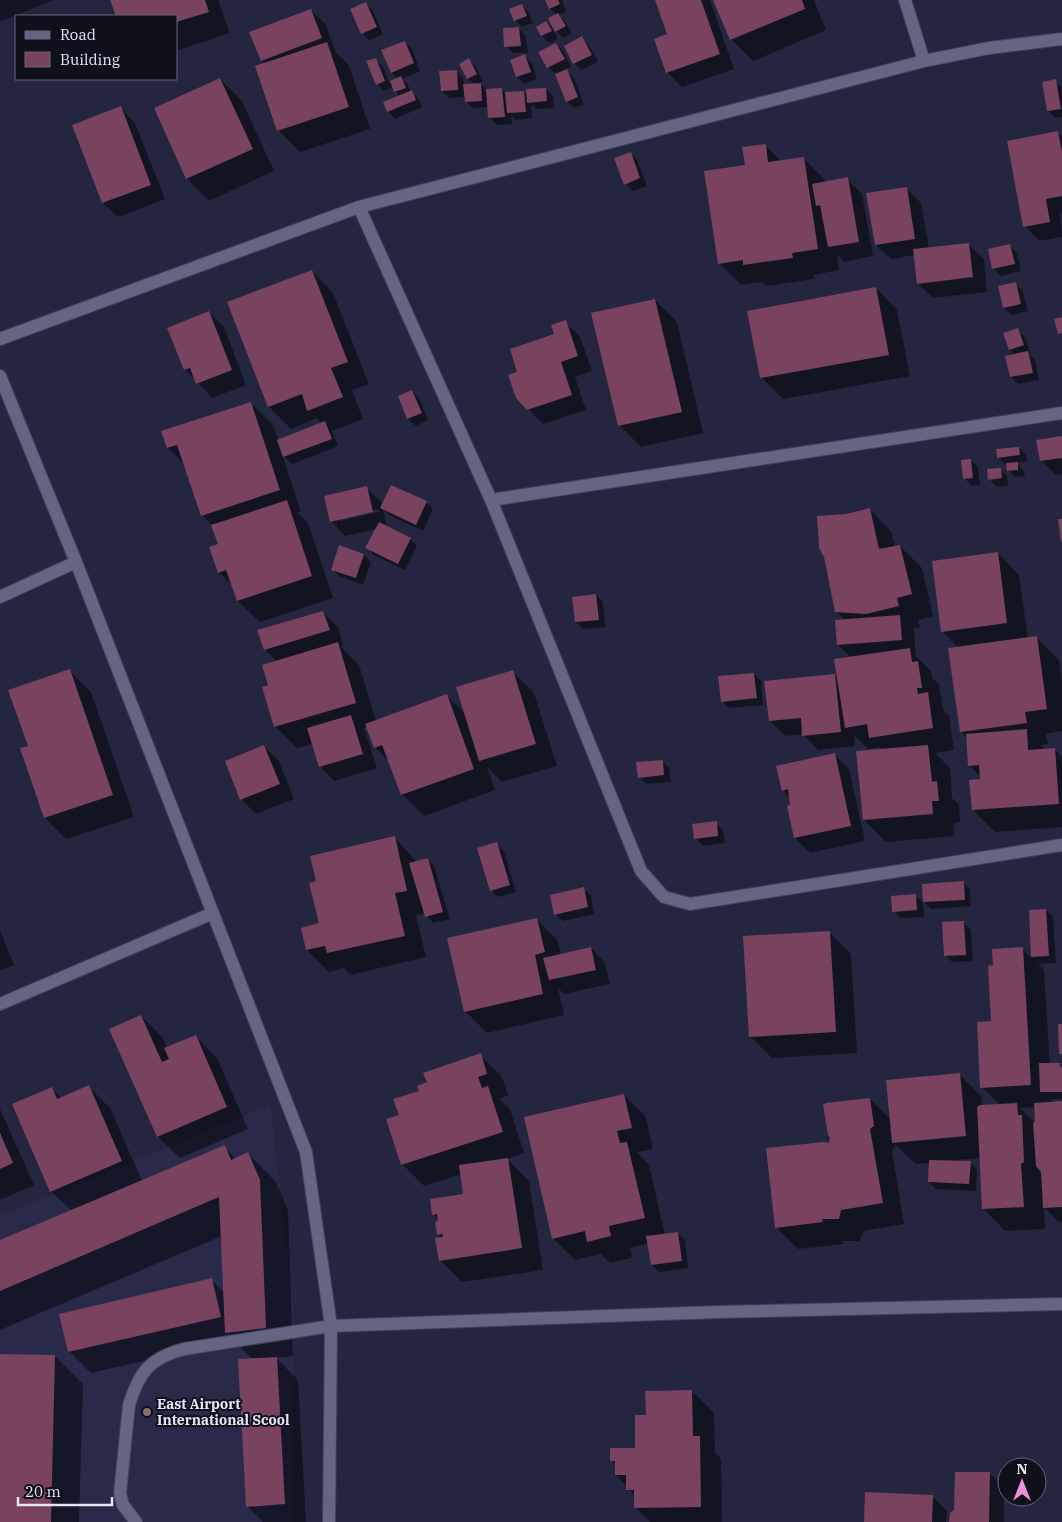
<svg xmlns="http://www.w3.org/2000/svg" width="1062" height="1522" font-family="'IBM Plex Serif',serif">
	<rect width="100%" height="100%" fill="#24263f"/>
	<!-- built -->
	<path fill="#292a4a" d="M270 1105 293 1301V1522H0V1216Z"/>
	<!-- shadow -->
	<path fill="#0007" fill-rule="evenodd" d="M0 0H53L0 22Z
		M111 0H218L230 33 176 51V16H117Z
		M547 0H562L566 12 558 15 565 21 572 34 563 38 556 31 557 15 550 8Z
		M656 0H710L734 69 682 87 667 72 668 35Z
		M715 0H814L826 30 753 61 731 39Z
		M366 4 373 11 383 34 369 40 362 33Z
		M521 5 528 12 533 23 522 27 515 20Z
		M311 10 326 25 336 53 349 65 370 129 300 152 278 130 265 64 262 61Z
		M546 23 553 30 558 39 549 43 542 36 537 27Z
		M519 28 526 36 528 53H513L506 46Z
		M582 38 589 45 598 62 582 70 574 63Z
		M404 42 412 49 420 71 402 79 408 85 411 92 419 99 422 107 395 119 388 111 400 97 394 87 384 91 377 84 375 59 383 66 389 83 398 79 392 73Z
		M556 44 563 51 571 67 565 69 574 78 584 104 574 108 567 101 556 74 548 67Z
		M524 56 532 63 537 79 524 84 517 77 511 61Z
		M469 60 476 67 483 81 480 83 487 90H502L506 94 524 92 528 97 545 89 553 96 554 108 536 109 531 105 532 118 515 120 511 115 512 124 497 125 490 118 489 107 473 108 466 101V97L450 98 442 91 456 71 463 78 464 85 474 84 468 78Z
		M220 79 242 101 274 171 209 201 187 179 155 109Z
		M1055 81 1062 88V117L1055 118 1048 110Z
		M121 108 135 123 165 199 118 217 103 203 74 126Z
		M1058 133 1062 137V213L1060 214 1062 237 1039 241 1025 226Z
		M765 145 781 161 803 158 825 180 826 183 847 179 862 194 873 256 844 262 837 254 839 270 814 275V279L766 286 762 282 741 285 719 263Z
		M630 153 637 160 647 186 633 191 625 184Z
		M906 188 921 203 929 249 969 245 984 259 987 292 933 298 918 284 915 255 891 259 876 245Z
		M1010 246 1017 253 1021 271 1001 276 993 268Z
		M312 271 333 293 369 384 352 390 363 419 332 431 338 446 292 464 282 454 301 512 298 513 308 523 333 598 260 622 238 601 233 586 219 572 220 544 213 526 202 515 185 465 168 448 163 432 251 403 273 425 278 440 322 424 317 418 291 429 269 407 228 302Z
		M1015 283 1022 290 1028 311 1012 315 1004 308 999 287Z
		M876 288 897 310 910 376 783 399 761 377Z
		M655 300 677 322 703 433 641 447 619 425Z
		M209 313 224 327 246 385 212 398 185 369Z
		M565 322 580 337 592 371 575 377 586 410 543 424 517 397 518 372 555 335Z
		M1017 330 1025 337 1030 352 1028 353 1035 360 1039 380 1018 384 1011 377 1015 355 1010 350 1005 334Z
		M412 391 419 398 428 420 416 426 408 419 399 397Z
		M1062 437V474L1056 475 1041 460Z
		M1019 448 1026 455 1027 462 1017 463 1024 471 1025 476 1015 477 1008 470 1007 464H1005L998 457Z
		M971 460 978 467 980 485 972 486 964 478Z
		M1000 469 1007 476 1008 485 997 487 989 479Z
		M366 488 381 502 382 506 426 502 433 509 423 531 389 515 383 509 387 527 410 539 417 546 405 570 374 555 367 548 377 529 345 536 331 521ZM378 509 379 512 340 521V518Z
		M869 509 891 531 895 547 900 546 922 568 933 616 918 620 920 627 913 629 914 631 916 656 931 671 932 677 939 684 943 710 949 716 954 750 935 753 950 768 952 798 959 805 960 822 953 823 954 836 886 842 864 820 870 751 854 735 855 746 818 750 803 734 785 736 770 721 834 675 839 680 851 657 838 645 845 621 836 611 846 515ZM880 747 883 750 871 751 870 749Z
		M998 553 1019 575 1028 639 1037 638 1059 660 1062 683V731L1046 734 1048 744 1041 745 1046 750 1054 749 1062 757V827L995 832 973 810 982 778 970 766 967 738 961 732 959 648 943 632Z
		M364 555 371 562 363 585 339 576 332 569Z
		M596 595 603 602 605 627 583 629 576 622Z
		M323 612 338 627 343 645 340 646 359 665 376 721 447 696 466 715 512 671 534 693 557 766 502 782 487 767 495 790 424 816 402 794 390 763 375 747 368 727 363 729 365 731 377 768 334 781 320 766 313 744 297 748 275 726 269 686 277 662 265 649Z
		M69 670 91 692 134 817 66 839 45 818 30 747Z
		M754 674 761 681 763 705 729 708 722 701Z
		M264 746 279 761 294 799 256 814 241 799Z
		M834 754 849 769 865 841 810 853 795 838 788 807 792 806 790 798 783 790Z
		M662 761 669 768 671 782 646 784 639 777Z
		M716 823 723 830 725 843 703 846 696 838Z
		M395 838 417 862 427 859 434 866 450 919 433 923 425 913 416 915 426 957 350 975 344 968 329 972 307 950 302 929 320 924 318 882Z
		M497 844 504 851 516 892 498 897 491 890Z
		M963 882 970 889 971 906 931 909 924 902Z
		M583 889 591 896 594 914 563 921 555 914Z
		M916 896 923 903 924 917 901 918 893 911Z
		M1046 910 1053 917 1056 963 1038 964 1044 970 1050 1064H1059L1062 1067V1099H1052V1103H1062V1222H1059L1044 1207 1045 1229 1005 1231 984 1209 981 1158 956 1160V1162H970L977 1170 976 1191 936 1189 929 1182 930 1163 915 1164 895 1144V1148L892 1151 904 1224 863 1231 860 1241H842L844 1244 798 1249 776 1227 830 1145 870 1099 891 1120 959 1074 981 1096 982 1106 1000 1105 982 1087 993 1022 1022 949 1033 959 1030 911ZM1036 1107 1035 1123 1020 1108Z
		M536 919 558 941 561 955 591 948 605 963 610 984 564 994 558 988 564 1015 487 1033 465 1011Z
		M964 923 971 930 973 961 952 962 945 955Z
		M0 931 14 965 0 971Z
		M829 932 851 954 857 1053 772 1058 750 1036Z
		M141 1016 163 1038 167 1048 195 1036 217 1058 248 1129 180 1158 158 1137Z
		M480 1055 502 1077 508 1095 499 1099 510 1109 524 1153 507 1159 529 1181 543 1270 462 1282 440 1260 442 1239 438 1235 439 1220 433 1214 465 1195 462 1174 424 1186 402 1164 401 1116 428 1083Z
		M88 1086 110 1108 142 1181 224 1147 236 1159 248 1154 276 1182 288 1210 293 1356 276 1358 298 1380 306 1522H263L247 1506 253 1360 234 1340 91 1373 69 1351 211 1280 225 1293 222 1236 0 1330V1242L72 1211 51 1191 52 1089 61 1098Z
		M624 1095 646 1117 653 1149 637 1152 649 1165 665 1235 677 1233 685 1240 688 1268 659 1272 652 1265 649 1243 630 1248 632 1258 610 1263 601 1254 575 1260 553 1238Z
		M0 1109 34 1185 0 1200Z
		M0 1355 55 1356 83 1384 79 1522H0Z
		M692 1391 714 1413 715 1452 721 1459 722 1522H650L635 1507V1496L616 1475V1465L612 1461 637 1449Z
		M990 1473 1004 1488V1522H951Z
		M932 1496 947 1511 946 1522H866Z"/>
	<!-- building -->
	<path fill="#79425e" d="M110 0H205L209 12 176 22V16H116Z
		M545 0H558L560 4 549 9Z
		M655 0H701L720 54 666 73 654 39 667 34Z
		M713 0H802L805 9 730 40Z
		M366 2 377 27 361 34 350 9Z
		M522 4 527 16 514 21 509 9Z
		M311 9 322 38 261 61 249 32Z
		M558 13 566 26 555 32 548 18Z
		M546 21 552 31 541 36 536 27Z
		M519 27 521 46 504 47 503 28Z
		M582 36 592 55 573 64 564 46Z
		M405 41 414 63 391 73 381 50Z
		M327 42 349 107 277 131 255 66Z
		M556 43 565 59 547 68 538 52Z
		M525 54 531 72 516 77 510 60Z
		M376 58 385 81 376 85 366 61Z
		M469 58 477 74 467 79 459 64Z
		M567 69 578 97 566 102 555 74Z
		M457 70 458 90 441 91 439 71Z
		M401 76 406 88 394 92 390 81Z
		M220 78 253 149 186 179 154 108Z
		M1056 79 1061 109 1047 111 1042 82Z
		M481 83 482 101 465 102 463 84Z
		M502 88 505 117 488 118 486 89Z
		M546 88 547 101 527 103 526 89Z
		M412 90 416 100 387 112 383 102Z
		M524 91 526 112 507 113 505 92Z
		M121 106 151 185 102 203 72 125Z
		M1058 131 1062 152V196L1046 199 1050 222 1023 227 1007 141Z
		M766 144 768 162 804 157 818 249 792 253 793 258 743 265V260L718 264 704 171 745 165 742 147Z
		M631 152 640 178 624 185 614 158Z
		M848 177 859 242 828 247 820 205 816 206 812 184Z
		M907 187 915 239 875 245 866 193Z
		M969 243 973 277 917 284 913 249Z
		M1010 244 1015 264 992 269 988 249Z
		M312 270 348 362 331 368 343 397 307 411 302 394 268 407 227 302Z
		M1016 282 1021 304 1003 308 998 286Z
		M876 287 889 355 760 378 747 311Z
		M655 299 682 412 618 426 591 313Z
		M209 311 232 370 196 384 190 368 184 370 167 328Z
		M1062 317V333L1058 334 1054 319Z
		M566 320 578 356 561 362 572 395 527 410 516 398 508 375 517 372 510 349 554 334 551 325Z
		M1018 328 1024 345 1009 350 1003 333Z
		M1028 351 1033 373 1010 377 1005 356Z
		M412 390 422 413 407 419 398 396Z
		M251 402 280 490 201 516 177 445 167 448 161 431Z
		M325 421 332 439 283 457 277 440Z
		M1062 436V458L1040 461 1036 440Z
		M1019 447 1020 455 997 458 996 449Z
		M971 459 973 478 963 479 961 460Z
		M1018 462V470L1007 471 1006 463Z
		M1001 468 1002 478 988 480 987 469Z
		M391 485 427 501 416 525 380 508Z
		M367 486 373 512 330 522 324 496Z
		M287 500 312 576 237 601 226 570 218 573 209 547 218 544 211 525Z
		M870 508 879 549 900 545 912 594 897 598 899 606 866 614 835 612 824 557 819 548 817 516 846 514Z
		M1058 519H1062V542H1061Z
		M379 522 411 538 398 564 365 548Z
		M339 545 364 554 356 578 331 570Z
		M998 552 1007 623 941 632 932 561Z
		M596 594 599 620 575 622 572 597Z
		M323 611 330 630 264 650 257 630Z
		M900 615 902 640 837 645 835 620Z
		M1037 636 1047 709 1025 712 1027 723 960 732 948 648Z
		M338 642 356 703 274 727 262 687 268 685 262 665Z
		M910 648 912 662 918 661 922 688H917L918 694 928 692 933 728 869 738 867 724 845 728 834 659Z
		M70 669 113 795 44 818 20 748 28 746 8 690Z
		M513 670 536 744 479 761 456 687Z
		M754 673 757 698 721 702 718 676Z
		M835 674 841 732 802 736 801 718 769 721 764 681Z
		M447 694 474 769 401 795 382 745 374 748 365 724Z
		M351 715 363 754 319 767 307 728Z
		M1027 729 1028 750 1055 748 1059 804 972 810 969 780 980 779 979 765 968 766 966 734Z
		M264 745 280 784 240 800 225 761Z
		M928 745 932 782 937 781 939 801H932L933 814 863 820 856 751Z
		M835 753 851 826 794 838 787 806 790 805 788 789 782 791 776 766Z
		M663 760 664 775 638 778 636 762Z
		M717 821 718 836 694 839 692 824Z
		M395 836 407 891 395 893 405 936 327 953 325 946 306 950 301 928 319 923 309 883 316 881 310 856Z
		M497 842 510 885 490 891 477 848Z
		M428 858 443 912 425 917 409 863Z
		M964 881 965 900 923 902 922 884Z
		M584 887 588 907 554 915 550 895Z
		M916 894 917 910 892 912 891 896Z
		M1046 909 1049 956 1031 957 1029 910Z
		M537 918 545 952 535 955 543 994 464 1012 447 938Z
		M964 921 966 955 944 956 942 922Z
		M830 931 836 1032 749 1037 743 936Z
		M591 947 596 970 549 980 543 958Z
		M1023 947 1031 1085 980 1088 977 1022 991 1021 988 966 993 965 992 949Z
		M141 1015 162 1062 169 1059 164 1048 196 1035 227 1107 157 1137 109 1029Z
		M1058 1024H1062V1054H1059Z
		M481 1053 487 1074 478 1077 482 1088 488 1086 503 1132 401 1165 386 1119 399 1115 393 1099 419 1091 417 1086 427 1082 423 1073Z
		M1039 1063H1060V1067H1062V1092H1040Z
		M960 1073 966 1136 892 1143 886 1080Z
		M89 1085 122 1161 50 1192 12 1104 52 1087 57 1099Z
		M624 1094 632 1128 617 1131 620 1143 627 1142 645 1218 609 1226 611 1236 587 1242 585 1231 552 1239 524 1117Z
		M870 1098 874 1126 870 1129 883 1203 841 1210 839 1219H822L823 1222 775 1228 766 1148 824 1142 829 1143 830 1138 828 1135 823 1105 826 1103Z
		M1062 1101V1207L1043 1208 1041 1172 1036 1166 1033 1123 1035 1121 1034 1103Z
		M1017 1103 1018 1115H1022L1024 1162 1021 1164 1024 1207 982 1209 977 1107 980 1105Z
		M0 1133 13 1163 0 1169Z
		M225 1145 231 1160 248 1152 260 1180 266 1328 225 1333 219 1197 0 1291V1240Z
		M508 1158 522 1248 439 1261 435 1238 443 1237 442 1234 437 1235 435 1222 438 1221 437 1214 432 1215 430 1199 463 1194 459 1165Z
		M929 1160 971 1161 969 1184 928 1182Z
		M678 1232 682 1261 651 1265 646 1236Z
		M212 1278 221 1317 68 1352 59 1314Z
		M0 1354 55 1355 51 1522H0Z
		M277 1357 285 1504 246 1507 238 1359Z
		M692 1390 693 1436H700L701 1507 634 1508V1490H626V1475H615V1461H610V1448H635V1415H646L645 1391Z
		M955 1472H990L989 1522H949L950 1513 954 1510Z
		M865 1492 933 1495 932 1522H864Z"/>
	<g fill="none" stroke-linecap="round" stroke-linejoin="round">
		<defs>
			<path id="service" d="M136 1522 123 1505 120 1493 129 1405C139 1372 150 1358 184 1349L331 1326"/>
			<path id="minor" d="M905 0 924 61
				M359 207 491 500 641 871 664 897 690 904 1062 845
				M0 339 359 207 924 61 989 48 1062 39
				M0 376 76 562 306 1152 331 1326 329 1522
				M491 500 1062 413
				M0 597 76 562
				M0 1004 213 913
				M331 1326 717 1312 1062 1304"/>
		</defs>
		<!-- service casing -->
		<use href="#service" stroke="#414257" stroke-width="14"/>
		<!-- minor casing -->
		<use href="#minor" stroke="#414257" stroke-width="14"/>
		<!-- service -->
		<use href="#service" stroke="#636583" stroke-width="12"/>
		<!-- minor -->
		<use href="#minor" stroke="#636583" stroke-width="12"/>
	</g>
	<!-- markers -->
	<circle fill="#8d6e63" stroke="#0f101b" stroke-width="2" cx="147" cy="1412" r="5"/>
	<g text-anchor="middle" stroke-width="4" stroke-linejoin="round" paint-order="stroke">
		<!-- poi labels -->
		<g font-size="14" font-weight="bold" fill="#e4e6f7" stroke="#0f101b" text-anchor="start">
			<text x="157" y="1409">East Airport<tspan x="157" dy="16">International Scool</tspan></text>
		</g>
	</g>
	<!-- legend -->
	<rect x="15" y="15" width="162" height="65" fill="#0f101b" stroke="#646673"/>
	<rect x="25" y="31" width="25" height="8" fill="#636583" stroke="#646673"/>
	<text x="60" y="40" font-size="15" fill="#e4e6f7">Road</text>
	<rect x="25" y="52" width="25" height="15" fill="#79425e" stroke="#646673"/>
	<text x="60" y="65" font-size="15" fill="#e4e6f7">Building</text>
	<!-- north arrow -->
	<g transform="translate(1022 1482)"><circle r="24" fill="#0f101b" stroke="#646673"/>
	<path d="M0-4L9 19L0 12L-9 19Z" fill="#f391d5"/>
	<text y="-8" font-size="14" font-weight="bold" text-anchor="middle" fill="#e4e6f7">N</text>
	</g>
	<!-- scale -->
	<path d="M18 1497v8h94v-8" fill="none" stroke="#e4e6f7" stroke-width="2.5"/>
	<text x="25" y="1497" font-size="15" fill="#e4e6f7" stroke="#0f101b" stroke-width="4" paint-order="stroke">20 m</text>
</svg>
